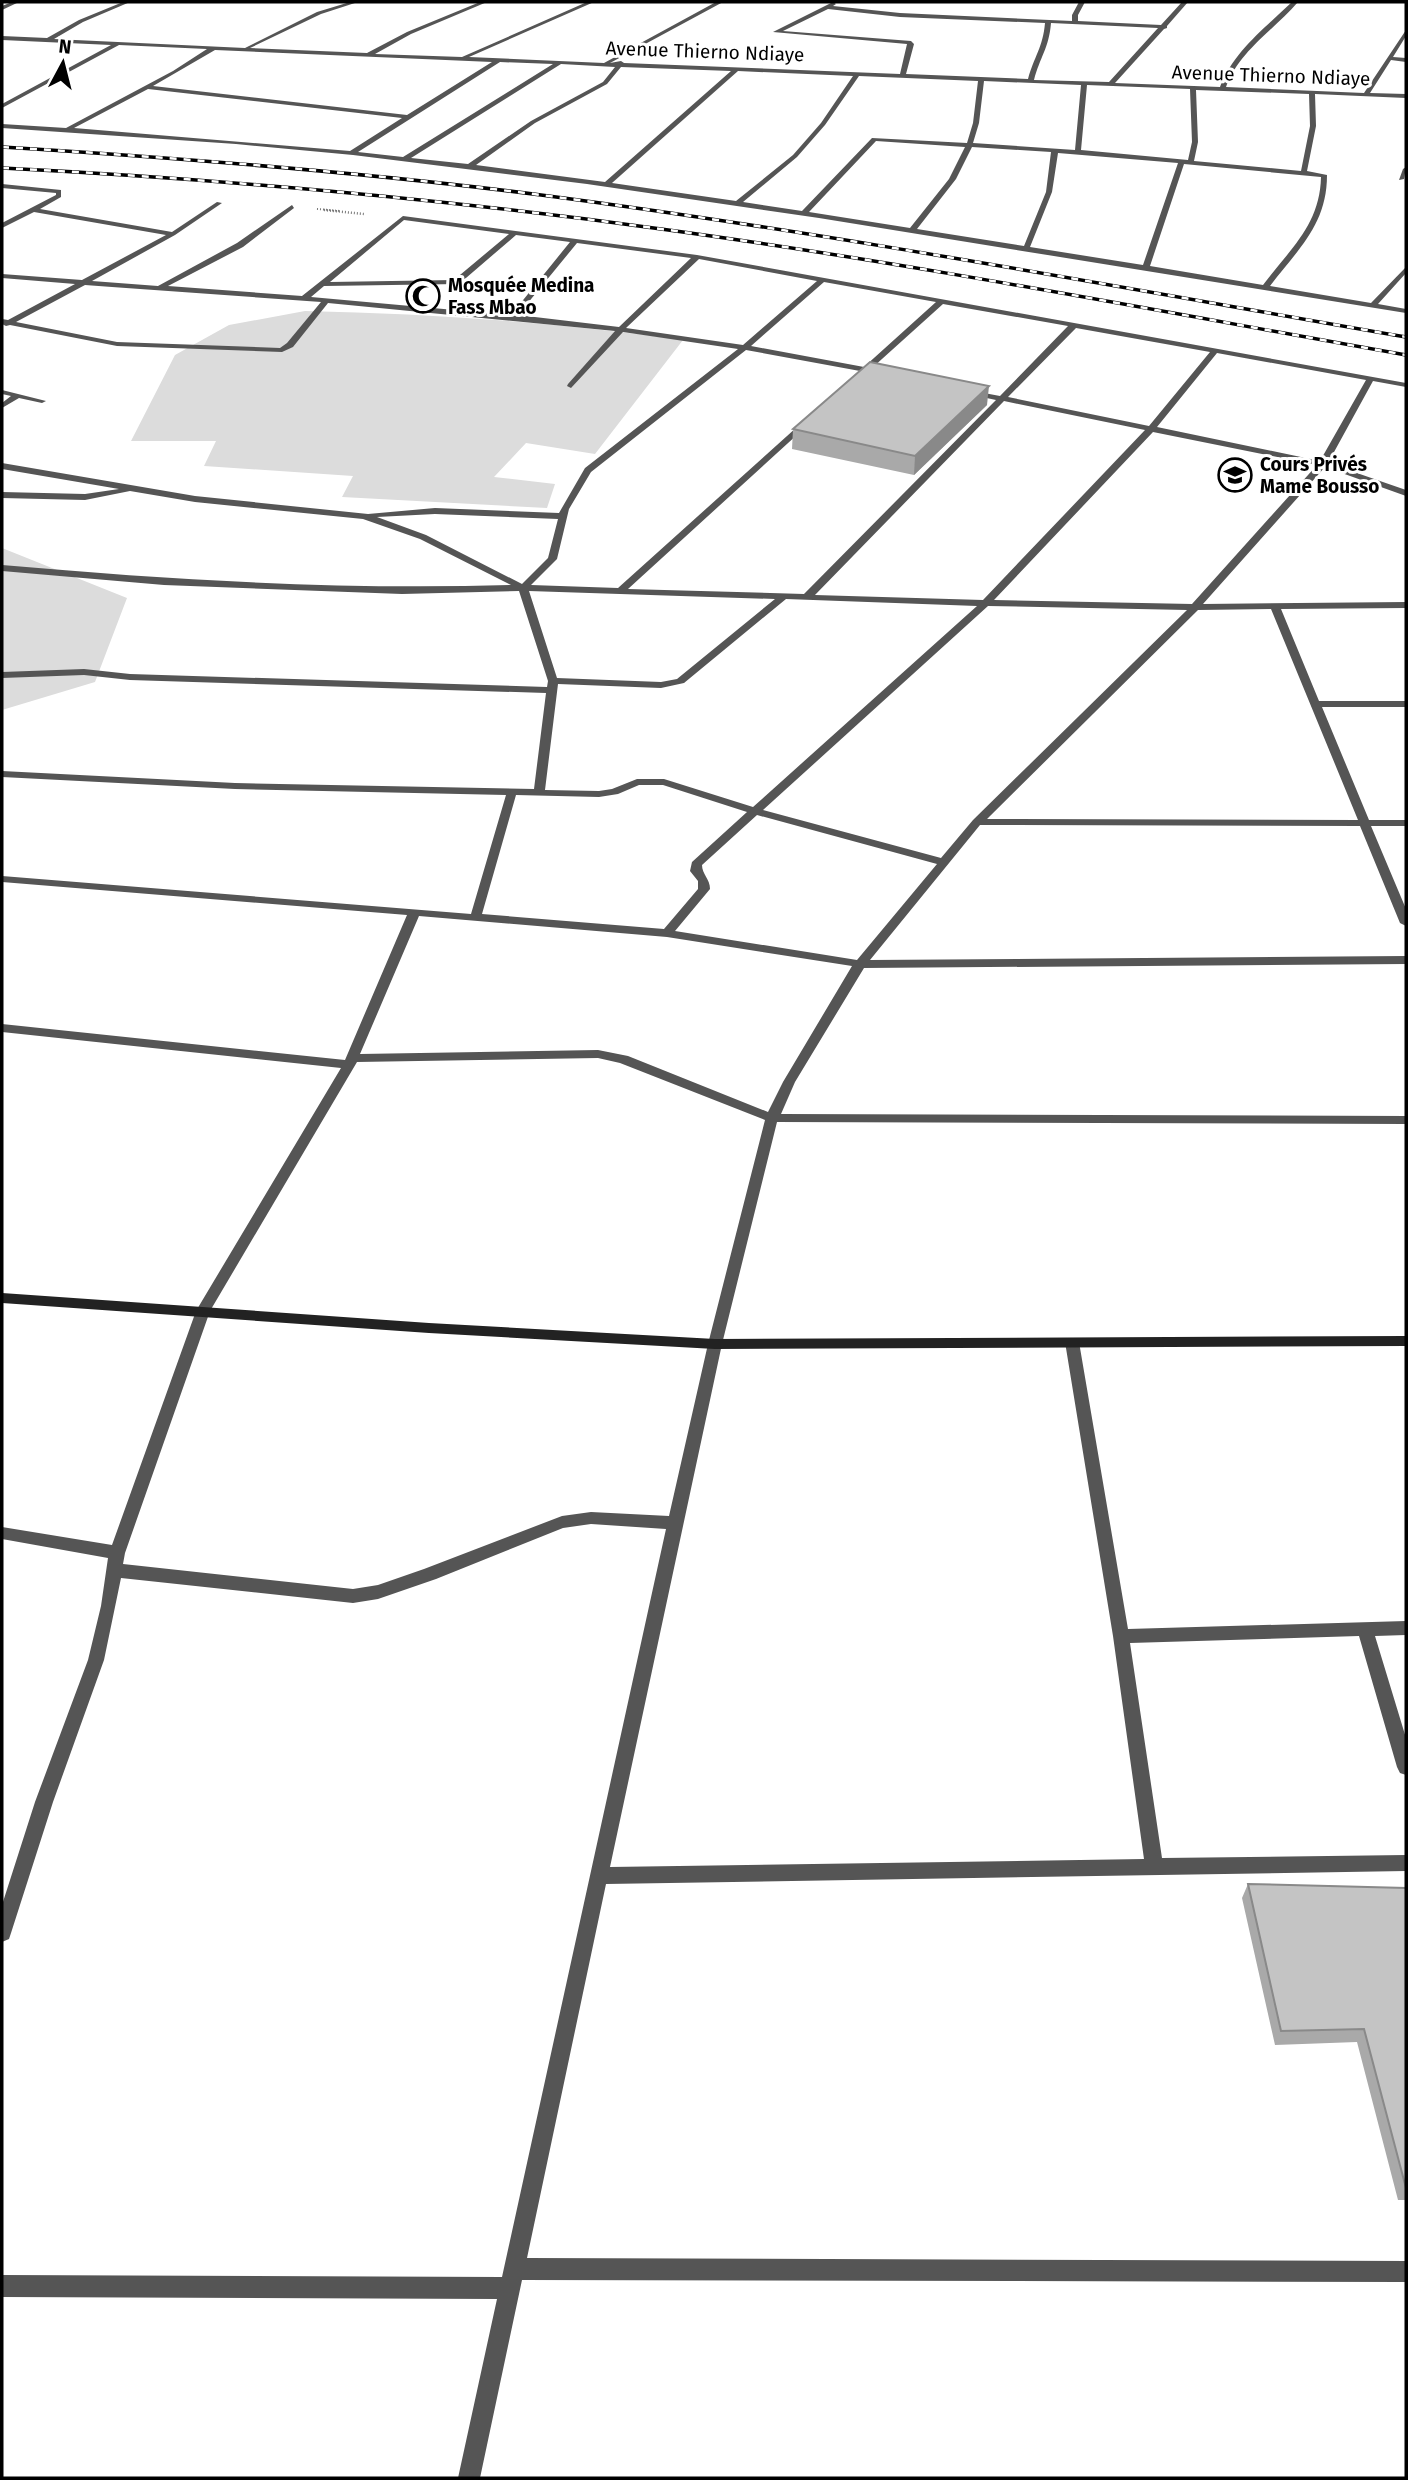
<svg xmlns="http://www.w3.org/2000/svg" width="1408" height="2480" font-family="'Fira Sans',sans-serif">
	<rect width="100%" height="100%" fill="#fff"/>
	<!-- green -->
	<path fill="#dcdcdc" d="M305 311C432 314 558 322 683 340L595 454 526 443 494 477 555 484 547 508 342 497 353 476 204 466 216 441H131L175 355 229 325Z
		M2 548 127 598 95 682 2 710Z"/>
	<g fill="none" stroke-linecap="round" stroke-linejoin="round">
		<!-- path-far1 -->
		<path stroke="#777" stroke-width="2" stroke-dasharray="1 2" stroke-linecap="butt" d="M317 209 340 211"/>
		<!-- path -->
		<path stroke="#777" stroke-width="2.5" stroke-dasharray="1 2" stroke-linecap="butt" d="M324 210 364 214"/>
		<!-- street -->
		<path fill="#555" fill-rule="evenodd" d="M12 2H19L2 10V6Z
			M123 2H130L83 22 54 39 245 48 317 12 350 2H358L321 14 250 48 367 53 407 32 480 2H487L411 34 375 54 462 57 587 2H594L469 57 604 63 716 2H723L610 63 621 61 624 63 900 74 907 44 773 32 833 2 836 4 833 6 900 13 1072 21V15L1079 2H1085L1078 15V21L1161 25 1182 2H1188L1167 26V28L1164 29 1115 83 1220 87C1233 52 1266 27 1292 2H1298C1274 30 1239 51 1226 87L1364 93 1406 30V36L1393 57 1406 58V62L1391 60 1370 93 1406 94V98L1315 94 1316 126 1307 171 1327 175C1327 225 1298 249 1270 286L1371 303 1406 267V273L1378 304 1406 309V313L819 218 587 184 353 155 236 144 2 128V124L66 128 173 71 207 49 119 45 2 108V104L111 45 2 40V36L47 38 79 20ZM828 9 900 17 1045 23C1043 47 1034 57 1028 79L906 74 914 44 911 41 783 31ZM1051 23 1158 28 1109 82 1034 80C1040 57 1049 48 1051 23ZM215 50 492 62 407 115 153 86ZM500 62 553 64 403 157 358 152ZM561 64 615 67 603 82 531 121 468 164 411 158ZM621 67 731 71 605 182 476 165 535 123 607 84ZM738 71 853 76 821 123 793 155 736 201 612 183ZM859 76 978 81 973 123 967 143 872 138 802 211 743 202 797 157 825 125ZM984 81 1081 85 1075 150 973 143 979 123ZM1087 85 1190 89 1192 142 1188 160 1081 150ZM148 89 402 118 350 151 74 128ZM1196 90 1309 94 1310 126 1301 171 1194 161 1198 142ZM876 141 965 147 949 179 910 228 809 212ZM972 147 1051 152 1046 192 1024 246 917 229 956 179ZM1058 153 1178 163 1143 265 1030 247 1052 192ZM1184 164 1321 177C1320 225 1290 249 1263 285L1150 266Z
			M1406 167 1404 179 1399 180 1403 169Z
			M2 184 61 190V197L40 209 172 232 217 202 222 203 175 235 92 281 158 286 237 243 292 205 294 208 243 247 168 286 302 296 403 216 697 255 1406 383V387L1373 381 1328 463 1406 490V496L1325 467 1203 604 1406 602V608L1281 609 1319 701H1406V707H1322L1369 820H1406V826H1371L1406 909V926L1400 923 1360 826 980 825 870 960 1406 956V964L864 968 795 1082 781 1114 1406 1116V1124L777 1122 722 1344 610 1867 1144 1859 1113 1636 1065 1342 1067 1338H1077L1079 1342 1128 1629 1406 1621V1635L1375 1636 1406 1738V1775L1400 1773 1397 1767 1359 1636 1130 1643 1162 1858 1406 1855V1871L606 1884 527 2258 1406 2261V2282L522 2280 480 2478H458L497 2299 2 2297V2275L502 2277 666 1529 591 1524 563 1528 436 1579 378 1599 353 1603 121 1578 104 1660 53 1802 11 1933 9 1939 2 1942V1905L35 1802 88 1660 101 1606 108 1558 2 1539V1527L112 1545 196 1311 341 1068 2 1032V1024L345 1060 407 915 2 882V876L471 914 506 795 235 789 2 777V771L235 783 534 789 546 693 130 680 84 675 2 678V672L84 669 130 674 547 687 548 681 519 591 402 594 164 585 2 571V565C172 580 340 590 511 585L420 539 363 519 195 502 130 491 85 500 2 498V492L85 494 119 489 2 469V463L195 496 368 514 435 508 559 513 585 468 738 349 623 332 571 388 567 386 568 384 615 331 328 303 293 347 282 352 117 346 10 325 6 326 2 324V319L8 320 75 284 2 278V274L82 280 166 235 34 212 2 228V223L56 195V193L2 188ZM404 220 509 234 454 280 330 282ZM516 235 570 242 511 315 311 297 324 286 459 284ZM577 243 691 258 619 327 518 315ZM699 259 817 281 743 345 626 328ZM824 282 936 302 864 367 751 346ZM85 285 112 287 321 302 287 343 280 348 117 342 16 322ZM943 304 1068 326 1000 396 968 390V394L996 400 804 594 628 589 810 423V419L807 418 618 588 531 585 557 559 569 509 591 472 746 350 860 371 858 373 862 375 868 372 883 374V370L872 368ZM1076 328 1210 352 1149 426 1008 397ZM1217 353 1366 380 1320 461 1157 427ZM1004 401 1145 430 983 600 815 595ZM1153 432 1317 465 1192 604 994 600ZM435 514 558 519 548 558 522 584 426 535 377 517ZM529 591 775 599 677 679 661 682 557 678ZM786 599 977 606 753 807 664 779H637L612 789 599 791 545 790 558 684 661 688 684 683ZM988 606 1187 610 973 820 941 858 763 810ZM1271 609 1358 820 987 819 1198 610ZM639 785H663L747 812 692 862 690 871 698 881V889L664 929 482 914 516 795 599 797 618 794ZM757 815 937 864 857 960 675 931 710 889C710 879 702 874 702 865ZM419 916 667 937 852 966 783 1082 768 1112 628 1056 598 1050 360 1054ZM598 1058 620 1063 765 1120 708 1344 669 1516 591 1512 562 1516 424 1569 378 1585 353 1589 123 1564 125 1553 210 1311 357 1062Z
			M2 390 46 401 42 403 19 398 2 408V403L11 396 2 394Z"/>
		<!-- secondary -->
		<path fill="#222" fill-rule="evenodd" d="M2 1293 429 1323 715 1339 1406 1336V1346L715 1349 429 1333 2 1303Z"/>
		<defs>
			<path id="rail" d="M2 147C182 158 362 172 541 195 831 233 1118 287 1406 337
				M2 168C223 179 443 199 661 229 911 263 1158 311 1406 355"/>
		</defs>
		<!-- rail casing -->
		<use href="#rail" stroke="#000" stroke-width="3.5"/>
		<!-- rail -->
		<use href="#rail" stroke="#fff" stroke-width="2.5" stroke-dasharray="7" stroke-linecap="butt"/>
	</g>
	<!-- wall -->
	<path fill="#a9a9a9" d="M987 405 914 475 792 449 793 429Z
		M1248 1884 1406 1888V2200H1398L1357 2042 1275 2045 1242 1898Z"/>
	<!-- shaded-wall -->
	<path fill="#898989" d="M989 386 987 405 914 475 915 456Z"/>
	<!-- building -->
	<path fill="#c4c4c4" stroke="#898989" stroke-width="2" d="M870 362 989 386 915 456 793 429Z
		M1248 1884 1406 1888V2188L1364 2029 1281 2031Z"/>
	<!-- icons -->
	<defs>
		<symbol id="mosque-ring" viewBox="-11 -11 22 22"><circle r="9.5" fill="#fff" stroke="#000" stroke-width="1.5"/><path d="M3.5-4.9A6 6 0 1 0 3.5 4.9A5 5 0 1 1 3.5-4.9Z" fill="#000"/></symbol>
		<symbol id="school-ring" viewBox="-11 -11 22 22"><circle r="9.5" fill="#fff" stroke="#000" stroke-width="1.5"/><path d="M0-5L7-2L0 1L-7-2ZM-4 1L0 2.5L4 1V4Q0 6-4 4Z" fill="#000"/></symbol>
	</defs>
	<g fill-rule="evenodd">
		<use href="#mosque-ring" x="404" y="277" width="38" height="38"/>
		<use href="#school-ring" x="1216" y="456" width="38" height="38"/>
	</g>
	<g text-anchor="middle" stroke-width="6" stroke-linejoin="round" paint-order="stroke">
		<!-- far-street labels -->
		<g font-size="19" fill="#000" stroke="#fff">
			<text transform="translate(705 51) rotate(2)" y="7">Avenue Thierno Ndiaye</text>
			<text transform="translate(1271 75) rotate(2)" y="7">Avenue Thierno Ndiaye</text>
		</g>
		<!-- far-poi labels -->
		<g font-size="19" font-weight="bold" fill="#000" stroke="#fff" text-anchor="start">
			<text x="448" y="292">Mosquée Medina<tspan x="448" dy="22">Fass Mbao</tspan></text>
			<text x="1260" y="471">Cours Privés<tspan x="1260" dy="22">Mame Bousso</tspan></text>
		</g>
	</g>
	<!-- border -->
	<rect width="1408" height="2480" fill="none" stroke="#000000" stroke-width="7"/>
	<!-- north arrow -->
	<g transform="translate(63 63) rotate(7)" stroke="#ffffff" stroke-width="5" paint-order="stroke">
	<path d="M0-5L12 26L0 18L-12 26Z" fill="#000000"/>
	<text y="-10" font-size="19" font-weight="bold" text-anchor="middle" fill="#000000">N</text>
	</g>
</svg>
